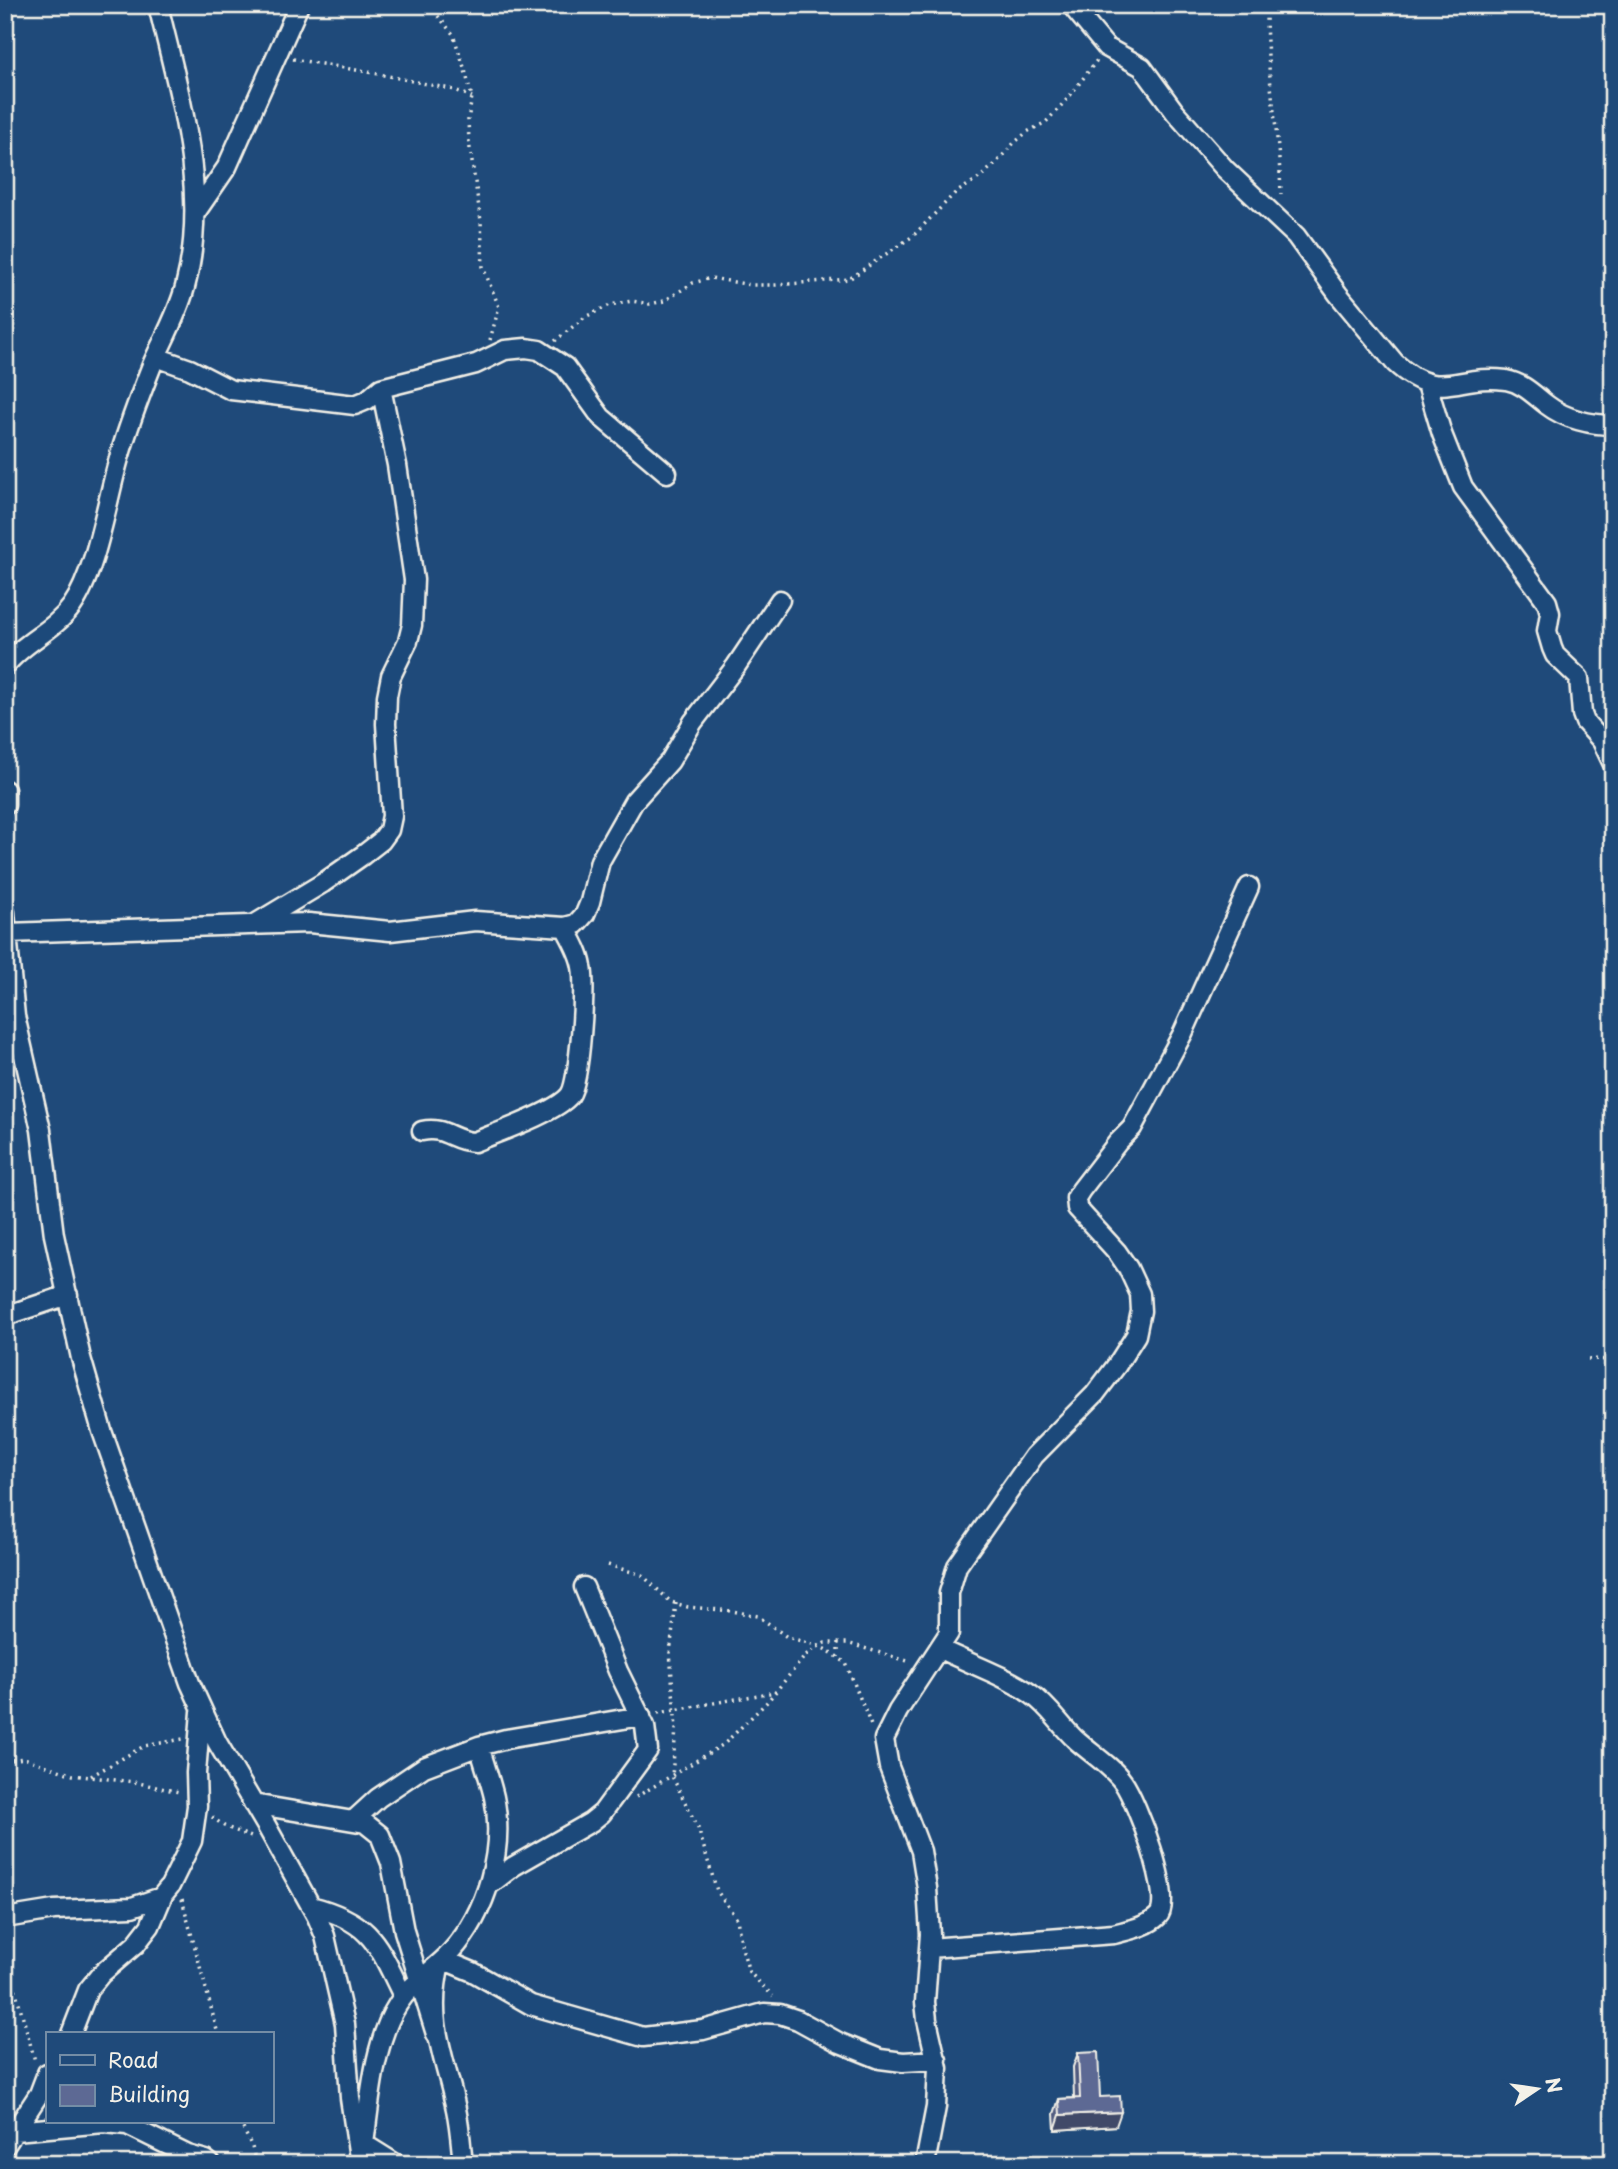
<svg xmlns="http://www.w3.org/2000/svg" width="1618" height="2169" font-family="'Playpen Sans',sans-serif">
	<rect width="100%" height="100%" fill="#1f4a7a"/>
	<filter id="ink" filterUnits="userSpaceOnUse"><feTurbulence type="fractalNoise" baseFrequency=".0143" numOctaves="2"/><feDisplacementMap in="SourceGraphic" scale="14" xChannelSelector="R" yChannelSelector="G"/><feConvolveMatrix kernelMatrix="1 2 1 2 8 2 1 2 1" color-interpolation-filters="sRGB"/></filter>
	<g filter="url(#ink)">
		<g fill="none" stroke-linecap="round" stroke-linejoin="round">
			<defs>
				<path id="minor" d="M1071 5 1106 47 1142 67 1175 112 1225 169 1296 236 1338 294 1395 363C1440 404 1456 373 1506 380 1523 383 1534 395 1547 405 1565 419 1591 425 1613 425
					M196 212 227 167 299 5
					M156 357 190 369 231 390 355 405 367 400 381 388 476 364 505 350 526 348 539 350 565 367 601 417 667 473
					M1427 384 1442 434 1463 487 1547 602 1550 613 1547 631 1552 648 1555 655 1579 678 1582 714 1585 722 1602 741 1613 764
					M5 666C23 642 54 631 72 606 97 570 107 498 120 455 128 427 141 393 152 365 163 340 178 314 185 287 210 192 180 98 158 5
					M5 790V805
					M5 913 15 1016 41 1130 54 1235 81 1358 102 1431 190 1683 217 1742 267 1827 317 1917 325 1936 345 2024 350 2098 360 2164
					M255 924 323 883 363 855 381 841 389 830 392 816 386 724 387 696 391 676 408 641 412 625 414 580 397 465 381 388
					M7 933 309 923 390 931 475 921 565 927 576 924 585 914 590 902 600 861 634 801 670 761 693 722 736 666 780 600
					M422 1131C445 1126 452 1141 474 1142 496 1133 557 1112 570 1095 580 1081 586 985 582 967 580 953 572 940 565 927
					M5 1316 68 1295
					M253 1804 365 1823 380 1835 391 1863 404 1931 436 2034
					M354 1820 378 1798 424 1767 479 1746 506 1739 641 1716
					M488 1886 514 1866 591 1822 602 1813 648 1750 645 1726 618 1671 584 1587
					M311 1906C372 1922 377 1943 403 1996
					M5 1918 54 1910 132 1907 161 1897 170 1886 192 1841 197 1806 196 1773 201 1712
					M929 1948 1114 1934C1128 1930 1147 1927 1158 1916 1175 1900 1136 1800 1123 1782 1111 1765 1090 1753 1075 1739 1060 1725 1049 1706 1031 1694 1004 1675 970 1664 940 1649
					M444 1960 473 1972 531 2005 643 2037 703 2030 764 2013 780 2014 798 2020 840 2043 880 2059 903 2062 937 2060
					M440 1963C426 2023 444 2053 456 2109 460 2127 461 2146 463 2164
					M71 2034 88 1990 101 1974 136 1944 150 1926 163 1895
					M15 2131 104 2123 127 2125 188 2155 206 2160 211 2164
					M356 2139 396 2164
					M364 2144C370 2100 374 2041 398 2004 411 1983 435 1970 451 1952 487 1912 505 1850 494 1797 490 1780 484 1763 479 1746
					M5 2146 39 2094 47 2073
					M925 2164 936 2107 938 2068 927 2020 925 2002 930 1934 927 1888 921 1851 889 1767 884 1739 898 1711 949 1633V1593L957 1566 1034 1456 1095 1394 1117 1365 1136 1335 1141 1311 1140 1294 1128 1268 1117 1252 1077 1208 1076 1198 1081 1190 1118 1142 1132 1128 1183 1033 1249 887"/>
			</defs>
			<!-- minor casing -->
			<use href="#minor" stroke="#f4f1e8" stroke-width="23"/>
			<!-- path -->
			<path stroke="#f4f1e8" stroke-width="3.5" stroke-dasharray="2 5" stroke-linecap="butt" d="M429 5 453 34 465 70 472 97 468 120 469 142 481 221 483 267 499 307 490 340
				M1268 5 1266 11C1266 74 1280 135 1281 198
				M1611 5 1613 8
				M293 59 379 74 455 90 472 97
				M555 341 585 317 610 305 632 301 650 304 664 301 693 283 711 278 751 285H776L849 279 913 236 954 194 979 178 994 165 1014 143 1027 132 1046 122 1069 97 1097 60
				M1588 1359 1613 1360
				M608 1565 642 1575 671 1602 688 1607 732 1611 758 1616 787 1637 819 1646 832 1653 846 1663 872 1728
				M676 1603 670 1652 676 1729 672 1776 698 1828 717 1891 737 1919 742 1948 749 1972 773 1996
				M838 1642V1657
				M658 1713 775 1692
				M5 1761 24 1758 73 1775 134 1782 179 1792
				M91 1776 144 1746 183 1739
				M636 1797 724 1744 767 1702 806 1655 816 1648 825 1643H847L911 1662
				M212 1817 224 1826 251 1837
				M182 1899 218 2034
				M5 1941 16 1992 35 2061
				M240 2122 252 2147 256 2164"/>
			<!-- minor -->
			<use href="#minor" stroke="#1f4a7a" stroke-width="18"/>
		</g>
		<!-- wall -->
		<path fill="#505a7f" stroke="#f4f1e8" stroke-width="2" d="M1078 2053 1100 2097 1116 2126 1055 2130 1054 2114 1059 2099 1074 2098 1073 2067Z"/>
		<!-- shaded-wall -->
		<path fill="#414a68" stroke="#f4f1e8" stroke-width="2" d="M1121 2112 1116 2126 1055 2130 1060 2115Z"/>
		<!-- building -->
		<path fill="#5d6994" stroke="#f4f1e8" stroke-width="2" d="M1098 2052 1100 2097 1120 2096 1121 2112 1060 2115 1059 2099 1080 2098 1078 2053Z
			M1124 2157V2164H1064V2160Z"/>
	</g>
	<!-- margin -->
	<rect width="1618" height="2169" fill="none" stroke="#1f4a7a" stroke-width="28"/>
	<rect x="14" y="14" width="1590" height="2141" fill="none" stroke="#f4f1e8" stroke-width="2.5" filter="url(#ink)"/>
	<!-- legend -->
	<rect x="46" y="2032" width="228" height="91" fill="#1f4a7a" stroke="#748da6" stroke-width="2"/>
	<rect x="60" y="2055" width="35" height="10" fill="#1f4a7a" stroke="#748da6" stroke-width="2"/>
	<text x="108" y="2068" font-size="21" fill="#f4f1e8">Road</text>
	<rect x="60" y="2085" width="35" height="21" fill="#5d6994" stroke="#748da6" stroke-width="2"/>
	<text x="108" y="2102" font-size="21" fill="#f4f1e8">Building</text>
	<!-- north arrow -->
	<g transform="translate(1537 2089) rotate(77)" stroke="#1f4a7a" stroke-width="5" paint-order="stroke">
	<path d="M0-5L12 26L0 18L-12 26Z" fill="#f4f1e8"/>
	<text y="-10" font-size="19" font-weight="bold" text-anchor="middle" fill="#f4f1e8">N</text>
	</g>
</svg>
